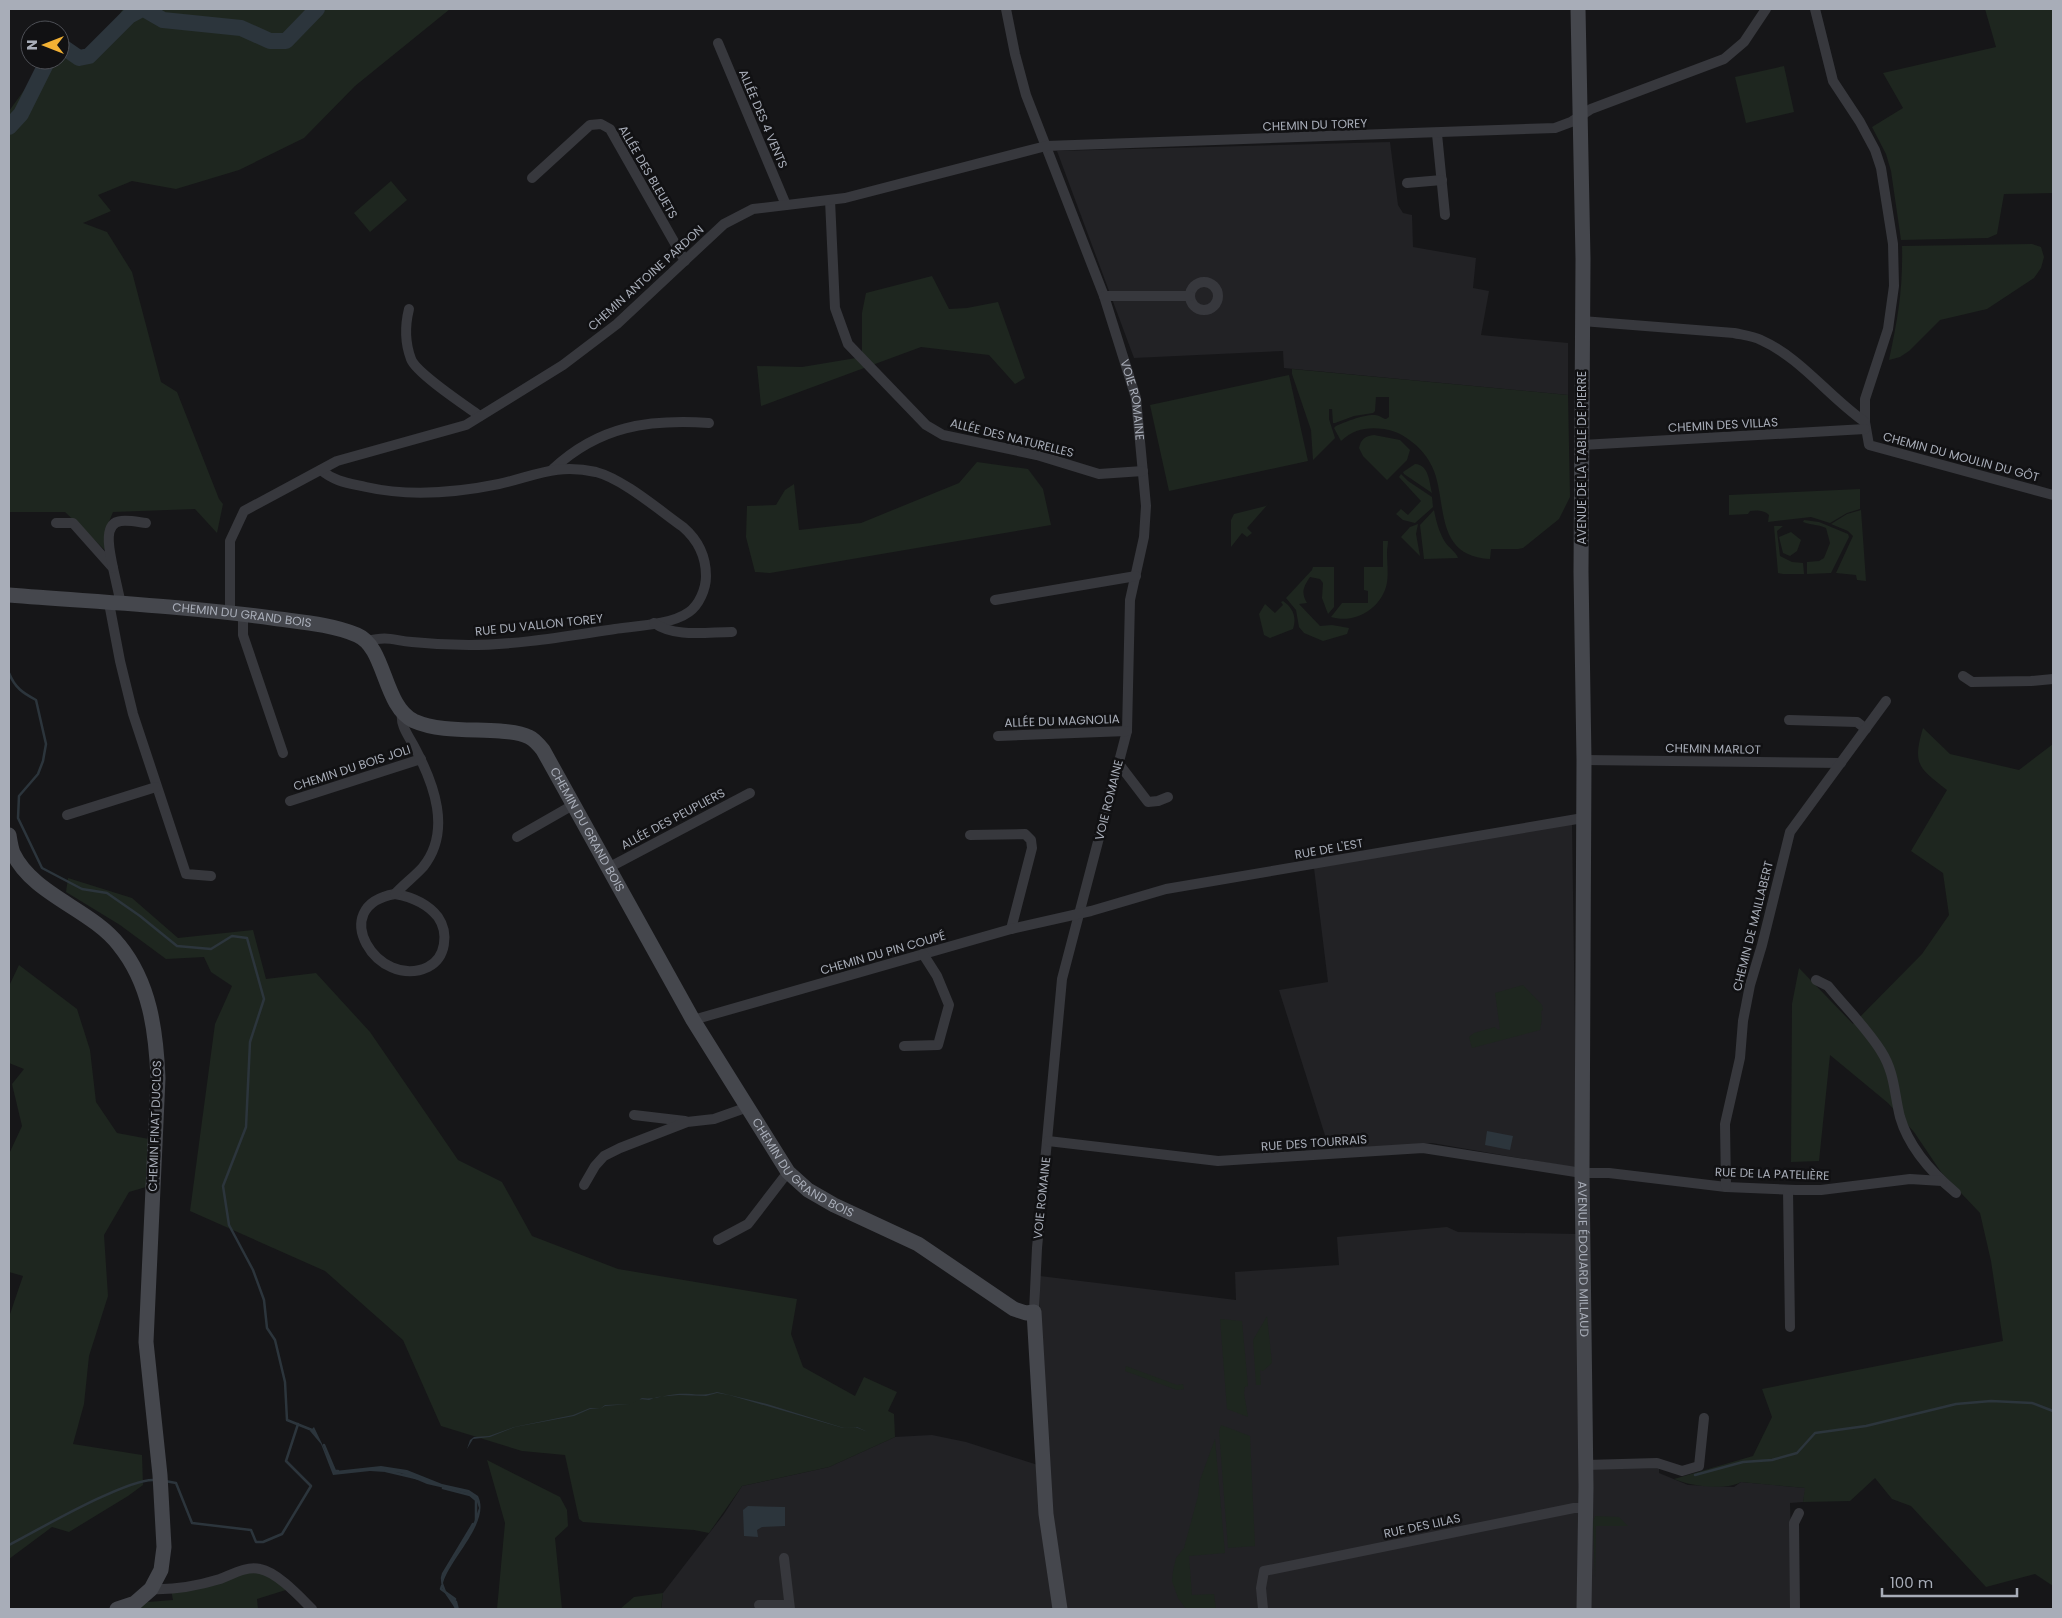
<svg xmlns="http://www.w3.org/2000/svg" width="2062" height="1618" font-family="Poppins,sans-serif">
	<rect width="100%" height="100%" fill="#161618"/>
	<!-- built -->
	<path fill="#222225" d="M1390 142 1398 205 1403 213 1412 215 1413 247 1476 258 1473 288 1489 291 1481 335 1568 343V395L1284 368 1283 351 1134 358 1057 151Z
		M1572 824 1577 1168 1432 1143 1330 1151 1279 990 1328 982 1314 868Z
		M1447 1227 1458 1232 1577 1234 1582 1467 1659 1466V1473L1688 1485 1734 1487 1741 1482 1806 1488 1803 1502 1790 1503 1793 1609H661L663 1593 724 1514 742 1486 829 1467 895 1437 932 1435 966 1442 1047 1468 1040 1338V1276L1236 1300 1235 1272 1339 1265 1337 1237Z"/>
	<!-- green -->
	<path fill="#1e261f" d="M123 9H450L355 86 304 138 239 170 176 189 132 181 98 195 111 211 83 223 107 232 132 272 161 382 177 392 219 499 223 504 217 533 195 509 113 512 106 529 108 553 65 512H9V111L46 60H60V53L91 56Z
		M1985 9H2053V193L2004 194 1997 234 1988 238 1901 240 1891 171 1886 154 1872 127 1903 108 1883 73 1996 47Z
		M1784 66 1794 112 1746 123 1735 77Z
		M391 181 407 200 370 232 354 213Z
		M2032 244 2041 247 2044 257 2041 268 2034 278 1987 309 1940 320 1909 351 1900 357 1889 360C1898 318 1903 289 1902 246Z
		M932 276 949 309 967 308 998 302 1025 378 1015 384 989 355 921 347 761 406 757 366 802 367 862 357V313L866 293Z
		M1292 369 1568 395 1570 497 1559 519 1523 548 1518 549H1491L1490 559C1435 556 1447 506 1434 471 1429 458 1420 447 1408 439 1400 433 1394 431 1384 429 1367 427 1354 429 1341 441L1334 428 1336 426C1345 422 1370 412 1379 416 1382 417 1384 419 1386 419L1389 417V397H1376L1375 411 1373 413 1354 416 1335 423H1333L1332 409H1329V419L1335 438 1313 460 1311 430 1292 374Z
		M1289 375 1308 461 1169 491 1150 405Z
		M1374 435 1400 440 1410 450 1407 460 1387 480 1363 456 1359 448C1361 439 1365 436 1374 435Z
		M977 462 1028 469 1043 489 1051 525 770 573 755 572 746 537 747 506 776 505 785 490 794 484 799 530 861 523 959 483Z
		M1415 464C1429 465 1429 481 1432 493L1404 474 1403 472Z
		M1401 474 1408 481 1432 497 1433 507 1415 523 1403 520 1396 514 1401 509 1408 515 1421 501 1399 477Z
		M1860 489V509L1847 513 1830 523 1811 517 1768 522 1769 515C1764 510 1756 510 1750 511L1748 514 1729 515V495Z
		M1269 503 1247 528 1252 533 1247 537 1242 533 1231 547V520L1234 514 1266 506Z
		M1434 510C1436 521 1439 532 1445 542 1449 548 1456 552 1458 558L1424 559 1420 525Z
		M1861 510 1866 581 1857 580 1856 575 1836 573 1853 536 1848 531 1831 524 1847 514Z
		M1804 520 1819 522 1848 534 1849 537 1831 573 1807 574V562L1819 561 1824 558 1830 543 1826 528C1817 524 1811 525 1803 522Z
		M1418 524 1416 534 1420 556 1401 537 1410 527Z
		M1774 526H1783L1777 531 1780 556 1792 562 1803 563 1804 574H1783L1778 573Z
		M1791 532 1801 540 1797 551 1790 556 1783 553 1779 537Z
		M1383 541H1388C1388 545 1387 548 1387 552 1387 563 1389 577 1386 587 1379 610 1354 624 1331 617L1342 603H1368V591L1364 590V567H1383Z
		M1313 567H1334V607L1328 614 1322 598 1323 583 1320 579 1310 577C1303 587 1301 593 1307 603L1299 604 1320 626 1332 625 1349 628 1347 634 1323 641 1304 633 1299 627 1296 610 1286 598 1312 570Z
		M1283 601C1293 608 1297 617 1293 629L1270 638 1264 635 1259 614 1265 604 1275 613 1283 605 1281 602Z
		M1923 728 1950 754 2019 770 2053 744V1586L2035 1574 1986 1587 1911 1506 1892 1499 1875 1478 1850 1501 1803 1502 1805 1488 1741 1482C1725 1491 1690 1486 1674 1479L1753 1456 1772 1417 1762 1389 2003 1341 1991 1261 1980 1213 1941 1172 1914 1132 1888 1103 1830 1055 1819 1161 1791 1162 1792 1004 1799 968 1853 1024 1922 954 1949 915 1943 873 1911 851 1947 790C1919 768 1912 765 1923 728Z
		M68 878 132 898 178 938 253 930 266 979 316 973 370 1032 458 1160 502 1182 532 1236 618 1269 797 1299 791 1334 803 1367 855 1396 864 1377 897 1392 888 1411 894 1414 895 1437 829 1467 742 1486 709 1533 694 1530 583 1522 579 1519 565 1455 522 1451 441 1426 403 1340 325 1271 190 1211 215 1024 232 986 211 972 204 957 166 959 120 925 66 892Z
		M19 965 77 1009 90 1050 96 1102 117 1133 149 1139 146 1187 129 1192 104 1235 108 1296 89 1356 84 1404 73 1444 142 1455 143 1485 128 1496 69 1532 52 1527 9 1559V1317L23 1276 9 1272V1154L22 1126 12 1084 24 1069 9 1063V986Z
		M1523 985 1542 1005 1543 1010 1541 1011 1542 1019 1540 1030 1472 1048 1469 1037 1474 1033 1495 1027 1498 1030 1500 1029 1495 993Z
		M1267 1316 1272 1363 1263 1371 1260 1370 1261 1385H1256L1253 1340Z
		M1220 1319 1242 1321 1248 1386 1245 1387 1244 1393 1248 1417 1227 1409Z
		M1126 1366 1177 1385 1183 1384 1184 1389 1177 1390 1125 1371Z
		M1221 1425 1250 1436 1255 1546 1228 1548 1219 1431Z
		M1215 1439 1225 1553 1189 1556 1192 1595 1214 1594 1216 1609H1186L1178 1598 1172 1581 1173 1571 1176 1558 1184 1548 1198 1496 1200 1480Z
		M487 1460 560 1497 567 1510 568 1526 555 1538 562 1609H497L505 1523Z
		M1595 1516 1619 1517 1628 1526H1596L1595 1577 1593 1522Z
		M262 1569 289 1589 257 1599 258 1609H117L135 1603 173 1600 171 1590Z
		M663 1593 661 1609H620L634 1597Z"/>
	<!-- water -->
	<path fill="#2c353c" d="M1487 1131 1513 1136 1510 1150 1485 1145Z
		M717 1392 767 1404 844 1428 857 1427 868 1432 887 1431 868 1432 855 1427 843 1428 729 1395 717 1393 706 1396 679 1395 657 1397 649 1400 640 1399 630 1404 605 1406 600 1409H590L574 1416 515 1427 490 1437 473 1439 467 1449 470 1440 474 1437 489 1436 514 1427 573 1415 590 1408 600 1409 605 1405 630 1404 642 1398C653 1400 666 1395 677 1394 693 1393 701 1397 717 1392Z
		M314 1427 335 1471 381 1466 407 1470 442 1484 469 1490 478 1496C491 1522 450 1558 443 1583L447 1594 457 1601 459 1609H455C450 1598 440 1592 441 1578L474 1522 479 1508 476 1499 466 1493 427 1484 401 1473 370 1471 333 1475 321 1444 310 1431Z
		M748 1506 785 1507V1526L762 1527 757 1530 758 1537 744 1536 743 1510Z"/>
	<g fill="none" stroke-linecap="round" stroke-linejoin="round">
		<!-- stream -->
		<path stroke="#2c353c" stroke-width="2.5" d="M9 673C15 688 23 693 36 700L46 744 43 761 38 774 19 796 18 818 42 868 82 889 107 893 140 916 177 946 211 949 232 936 247 938 264 999 250 1042 246 1127 223 1186 229 1225 253 1270 264 1300 267 1328 275 1340 285 1382 287 1420 312 1430 314 1433
			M324 1445 335 1471H338
			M386 1471 420 1479
			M1695 1475 1743 1462 1772 1460 1797 1453 1815 1433 1866 1426 1956 1404 1991 1401 2032 1403 2053 1411
			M165 1481 176 1483 192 1523 251 1530 256 1542H263L282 1534 311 1486 286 1461 298 1424
			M443 1488 470 1495 476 1500V1520
			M9 1545C36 1531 129 1477 155 1480
			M442 1578 443 1574 473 1524
			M442 1586 441 1589 455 1599"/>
		<!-- river -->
		<path stroke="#2c353c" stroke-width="16" d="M144 9 163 20 241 28 270 41H286L317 9
			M60 49H66L79 58 89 56 129 16 142 9
			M9 127 21 114 48 60"/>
		<!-- street -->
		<g stroke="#37383d" stroke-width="10">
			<path id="s1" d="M1006 9 1015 54 1026 95 1104 296 1136 398 1146 506 1144 537 1130 600 1127 731 1062 979 1037 1248 1034 1312"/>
			<path d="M1815 9 1833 81 1860 122 1875 150 1881 168 1893 244 1894 286 1888 329 1865 399V422L1869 445 2053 495"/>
			<path d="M718 43 786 205"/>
			<path d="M1437 134 1445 215"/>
			<path d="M532 178 590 125 601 124 610 129 685 261"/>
			<path d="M1407 183 1442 180"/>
			<path d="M830 200 835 308 848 344 926 425 943 435 1037 455 1099 474 1143 471"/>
			<circle cx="1204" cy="296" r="14"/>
			<path d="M1104 296H1190"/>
			<path d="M409 309C405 325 405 343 411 359 416 373 466 406 480 416"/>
			<path d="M1582 321 1734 333C1743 335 1753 336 1761 340 1801 358 1829 397 1865 422"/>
			<path d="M1582 445 1865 429"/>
			<path d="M553 469C599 426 648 419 709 423"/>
			<path d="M321 470C335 482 349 483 366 487 410 497 455 493 499 484 535 476 556 463 596 472 623 479 659 510 683 527 698 540 706 555 706 576 706 589 699 605 689 612 671 625 636 626 615 629 567 636 518 645 469 645 450 645 431 644 412 642 392 640 388 636 367 641"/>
			<path d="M56 523H73L113 568 121 604"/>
			<path d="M113 568C111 556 101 523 121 521 129 520 138 522 146 523"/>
			<path d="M995 600 1136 576"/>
			<path d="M109 603 120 661 133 714 186 874 211 876"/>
			<path d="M230 612V541L244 511 337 461 466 425 563 365 617 324 724 224 753 209 845 198 1046 146 1555 128 1571 122 1591 109 1724 59 1744 42 1766 9"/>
			<path d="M243 614V635L283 753"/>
			<path d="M654 623C675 638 707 632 732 632"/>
			<path d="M1963 676 1972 682 2031 681 2053 679"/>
			<path d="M1789 720 1857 722 1866 729"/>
			<path d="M998 736 1127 731"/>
			<path d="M1584 760 1841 763"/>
			<path d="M1119 764 1148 802 1158 801 1168 797"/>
			<path d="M290 801 421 759"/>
			<path d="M67 815 156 787"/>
			<path d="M970 835 1025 834 1031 840 1032 848 1011 929"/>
			<path d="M517 837 573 805"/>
			<path d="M608 868 750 793"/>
			<path d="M395 894C412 897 427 903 438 917 449 933 446 958 428 967 378 991 325 906 395 894Z"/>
			<path d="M395 894C404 884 414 877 423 867 452 831 434 784 415 748 409 736 400 726 402 713"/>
			<path d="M1816 980 1828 986C1845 1007 1866 1027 1881 1051 1895 1073 1894 1093 1900 1117 1909 1148 1932 1173 1956 1193"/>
			<path d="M693 1020 1011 929 1091 911 1166 889 1583 818"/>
			<path d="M904 1046 938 1045 949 1005 937 976 923 954"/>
			<path d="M634 1115 685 1121"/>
			<path d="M1048 1141 1218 1161 1423 1148 1582 1173H1609L1726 1187 1796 1190H1821L1910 1179 1942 1181"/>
			<path d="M584 1185 595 1166 604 1156 620 1148 687 1122 714 1119 748 1107"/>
			<path d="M1726 1187 1725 1124 1740 1058 1743 1021 1750 985 1762 945 1790 832 1886 701"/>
			<path d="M1788 1190 1790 1327"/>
			<path d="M718 1240 748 1224 788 1172"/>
			<path d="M1586 1465 1657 1463 1682 1471 1699 1466 1704 1418"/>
			<path d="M784 1558 790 1609"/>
			<path d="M151 1589C174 1590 197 1586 220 1579 233 1574 246 1566 260 1569 277 1572 300 1597 312 1609"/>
			<path d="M759 1605H788"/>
			<path d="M1263 1609 1261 1588 1264 1571 1574 1508H1586"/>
			<path d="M1795 1609 1794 1523 1799 1513"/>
		</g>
		<!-- secondary -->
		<g stroke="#45474d" stroke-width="15">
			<path id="s2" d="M1578 9 1583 259 1581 572 1584 760 1582 1173 1586 1487 1584 1609"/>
			<path id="s3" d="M9 595C96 602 185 606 272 618 300 622 331 624 357 635 386 647 383 706 414 721 439 732 472 729 500 731 510 732 520 732 529 737 534 739 539 745 543 750L693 1020 788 1172 808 1190 834 1205 918 1244 1014 1309 1026 1313 1034 1312 1046 1514 1060 1609"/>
			<path d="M9 835C10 841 11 848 13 853 33 895 91 909 119 945 150 983 156 1031 158 1078L146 1342 160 1475 164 1547 161 1570 151 1589 135 1603 117 1609"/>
		</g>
	</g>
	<g text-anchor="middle" stroke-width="5" stroke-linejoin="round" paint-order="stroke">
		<!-- street labels -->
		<g font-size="12" fill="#a8adb8" stroke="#111113">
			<text transform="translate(763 119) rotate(67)" y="4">ALLÉE DES 4 VENTS</text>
			<text transform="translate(1315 125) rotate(-2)" y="4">CHEMIN DU TOREY</text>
			<text transform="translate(648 172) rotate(60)" y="4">ALLÉE DES BLEUETS</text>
			<text transform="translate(646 278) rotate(-42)" y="4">CHEMIN ANTOINE PARDON</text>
			<text dy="4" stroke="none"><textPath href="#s1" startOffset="412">VOIE ROMAINE</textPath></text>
			<text transform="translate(1723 425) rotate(-3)" y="4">CHEMIN DES VILLAS</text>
			<text transform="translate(1012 438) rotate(14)" y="4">ALLÉE DES NATURELLES</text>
			<text transform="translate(1961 457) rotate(15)" y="4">CHEMIN DU MOULIN DU GÔT</text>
			<text transform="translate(1582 458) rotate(-90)" y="4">AVENUE DE LA TABLE DE PIERRE</text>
			<text dy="4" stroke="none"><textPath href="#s3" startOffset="234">CHEMIN DU GRAND BOIS</textPath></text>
			<text transform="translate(539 625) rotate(-6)" y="4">RUE DU VALLON TOREY</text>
			<text transform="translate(1062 721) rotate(-2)" y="4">ALLÉE DU MAGNOLIA</text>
			<text transform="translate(1713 749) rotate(1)" y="4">CHEMIN MARLOT</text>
			<text transform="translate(352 768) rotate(-18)" y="4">CHEMIN DU BOIS JOLI</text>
			<text transform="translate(1109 800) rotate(-76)" y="4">VOIE ROMAINE</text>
			<text transform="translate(673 819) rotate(-28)" y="4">ALLÉE DES PEUPLIERS</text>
			<text dy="4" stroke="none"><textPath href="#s3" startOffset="684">CHEMIN DU GRAND BOIS</textPath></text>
			<text transform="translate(1329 849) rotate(-10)" y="4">RUE DE L'EST</text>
			<text transform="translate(1753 926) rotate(-76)" y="4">CHEMIN DE MAILLABERT</text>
			<text transform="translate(883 953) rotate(-16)" y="4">CHEMIN DU PIN COUPÉ</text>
			<text transform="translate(155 1126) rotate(-88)" y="4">CHEMIN FINAT DUCLOS</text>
			<text transform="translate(1314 1143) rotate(-4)" y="4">RUE DES TOURRAIS</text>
			<text dy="4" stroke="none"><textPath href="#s3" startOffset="1089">CHEMIN DU GRAND BOIS</textPath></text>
			<text transform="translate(1772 1174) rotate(2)" y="4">RUE DE LA PATELIÈRE</text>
			<text transform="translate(1042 1198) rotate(-84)" y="4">VOIE ROMAINE</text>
			<text dy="4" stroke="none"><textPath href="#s2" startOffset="1250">AVENUE ÉDOUARD MILLAUD</textPath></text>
			<text transform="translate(1422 1526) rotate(-12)" y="4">RUE DES LILAS</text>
		</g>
	</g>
	<!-- border -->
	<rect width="2062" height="1618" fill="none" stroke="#a8adb8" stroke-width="20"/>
	<!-- north arrow -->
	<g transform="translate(45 45) rotate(270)"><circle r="24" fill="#111113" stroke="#4d4f55"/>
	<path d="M0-4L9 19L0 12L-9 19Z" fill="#f2b134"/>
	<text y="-8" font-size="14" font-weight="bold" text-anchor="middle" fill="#a8adb8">N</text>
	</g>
	<!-- scale -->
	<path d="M1882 1588v8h135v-8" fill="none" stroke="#a8adb8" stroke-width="2.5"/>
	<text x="1890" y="1588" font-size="15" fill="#a8adb8" stroke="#111113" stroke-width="4" paint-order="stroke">100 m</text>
</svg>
